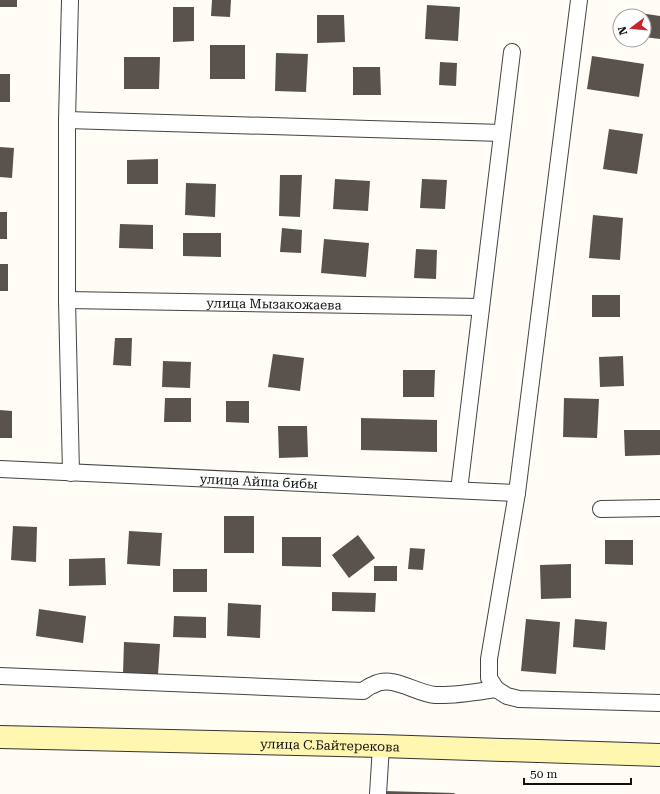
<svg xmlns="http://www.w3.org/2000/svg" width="660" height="794" font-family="'Roboto Serif',serif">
	<rect width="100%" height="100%" fill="#fffdf5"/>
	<!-- building -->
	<path fill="#5a524d" d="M0 0H17V7H0Z
		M212 0H231L230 17 211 16Z
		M427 5 460 7 458 41 425 39Z
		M173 7H194V41L173 42Z
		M633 12 660 16V39L644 37V16H633Z
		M317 15H344L345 42 317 43Z
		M210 45H245V79H210Z
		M276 53 308 54 306 92 275 91Z
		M592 56 644 64 639 97 587 89Z
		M124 57H160L159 89H124Z
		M440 62 457 63 456 86 439 85Z
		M353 67H380L381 95H353Z
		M0 74H10V102H0Z
		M609 129 643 134 637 174 603 169Z
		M0 147 14 148 12 178 0 177Z
		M158 159V184H127V160Z
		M280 175H302L300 217 279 216Z
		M335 179 370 181 368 211 333 209Z
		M422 179 447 180 445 209 420 208Z
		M186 183 216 184 215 217 185 215Z
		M0 212H7V239H0Z
		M593 215 623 218 620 260 589 258Z
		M120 224 153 225V249L119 248Z
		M282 228 302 230 301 253 280 252Z
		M183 233H221V257L183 256Z
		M324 239 369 243 366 277 321 273Z
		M416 249 437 250 436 279 414 278Z
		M0 264H8V291H0Z
		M592 295H620V317H592Z
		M115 338H132L131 366 113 365Z
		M273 354 304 358 300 391 268 387Z
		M623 356 624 386 600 387 599 357Z
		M163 361 191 362 190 388 162 387Z
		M403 370H435L434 397H403Z
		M165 398H191V422H164Z
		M564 398 599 399 597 438 563 437Z
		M226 401H249V423L226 422Z
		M0 410 12 411V438H0Z
		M361 418 437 420V452L361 450Z
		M278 426H307L308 457 279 458Z
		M624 430H660V455L625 456Z
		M224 516H254V553H224Z
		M13 526 37 527 36 562 11 560Z
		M129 531 162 533 160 566 127 564Z
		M358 535 375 558 349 578 332 555Z
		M282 537H321V567L282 566Z
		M605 540H633V565L605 564Z
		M410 548 425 549 423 570 408 569Z
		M105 558 106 585 69 586V559Z
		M571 564V598L541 599 540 565Z
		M374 566H397V581H374Z
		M173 569H207V592H173Z
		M332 592 376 593 375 612 332 611Z
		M228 603 261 605 260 638 227 636Z
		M39 609 86 616 83 643 36 636Z
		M174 616 206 617V638L173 637Z
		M526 619 560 622 556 674 521 671Z
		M575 619 607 622 605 650 573 647Z
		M124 642 160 644 158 675 123 674Z
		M384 791 455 793 454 794H384Z"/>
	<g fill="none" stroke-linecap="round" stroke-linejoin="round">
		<defs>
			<g id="minor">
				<path d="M70 0 67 120V300L71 473"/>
				<path d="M579 0 517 493 489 659V678L496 689 507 696 519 699 660 703"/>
				<path d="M67 120 502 133"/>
				<path id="s1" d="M67 300 481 307"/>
				<path id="s2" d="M0 469 517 493"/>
				<path d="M459 490 512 52"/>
				<path d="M601 509 660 508"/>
				<path d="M0 676 363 691C366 689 369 686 373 685 393 674 414 693 435 695 455 696 476 692 496 689"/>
				<path d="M378 794 381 746"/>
			</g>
			<g id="secondary">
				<path id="s3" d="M0 737 381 746 660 755"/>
			</g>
		</defs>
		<!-- minor casing -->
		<use href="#minor" stroke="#444" stroke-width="18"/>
		<!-- secondary casing -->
		<use href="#secondary" stroke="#333" stroke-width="24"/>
		<!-- minor -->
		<use href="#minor" stroke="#fff" stroke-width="16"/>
		<!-- secondary -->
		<use href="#secondary" stroke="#fff6b0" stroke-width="22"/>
	</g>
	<g text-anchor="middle" stroke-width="4" stroke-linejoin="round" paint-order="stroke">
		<!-- street labels -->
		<g font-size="13" fill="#111" stroke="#fff">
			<text dy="5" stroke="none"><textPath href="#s1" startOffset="207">улица Мызакожаева</textPath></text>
			<text dy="5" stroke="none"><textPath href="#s2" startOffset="259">улица Айша бибы</textPath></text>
			<text dy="5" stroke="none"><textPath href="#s3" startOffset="330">улица С.Байтерекова</textPath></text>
		</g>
	</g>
	<!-- north arrow -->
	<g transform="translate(632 28) rotate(254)"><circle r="19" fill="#ffffff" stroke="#a0a0a0"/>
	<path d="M0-3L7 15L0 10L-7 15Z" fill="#c4262e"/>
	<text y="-6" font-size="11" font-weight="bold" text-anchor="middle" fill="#111111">N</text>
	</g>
	<!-- scale -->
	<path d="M524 778v6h107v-6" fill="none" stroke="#111111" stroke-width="2"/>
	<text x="530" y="778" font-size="12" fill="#111111" stroke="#ffffff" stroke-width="3" paint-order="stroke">50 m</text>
</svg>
